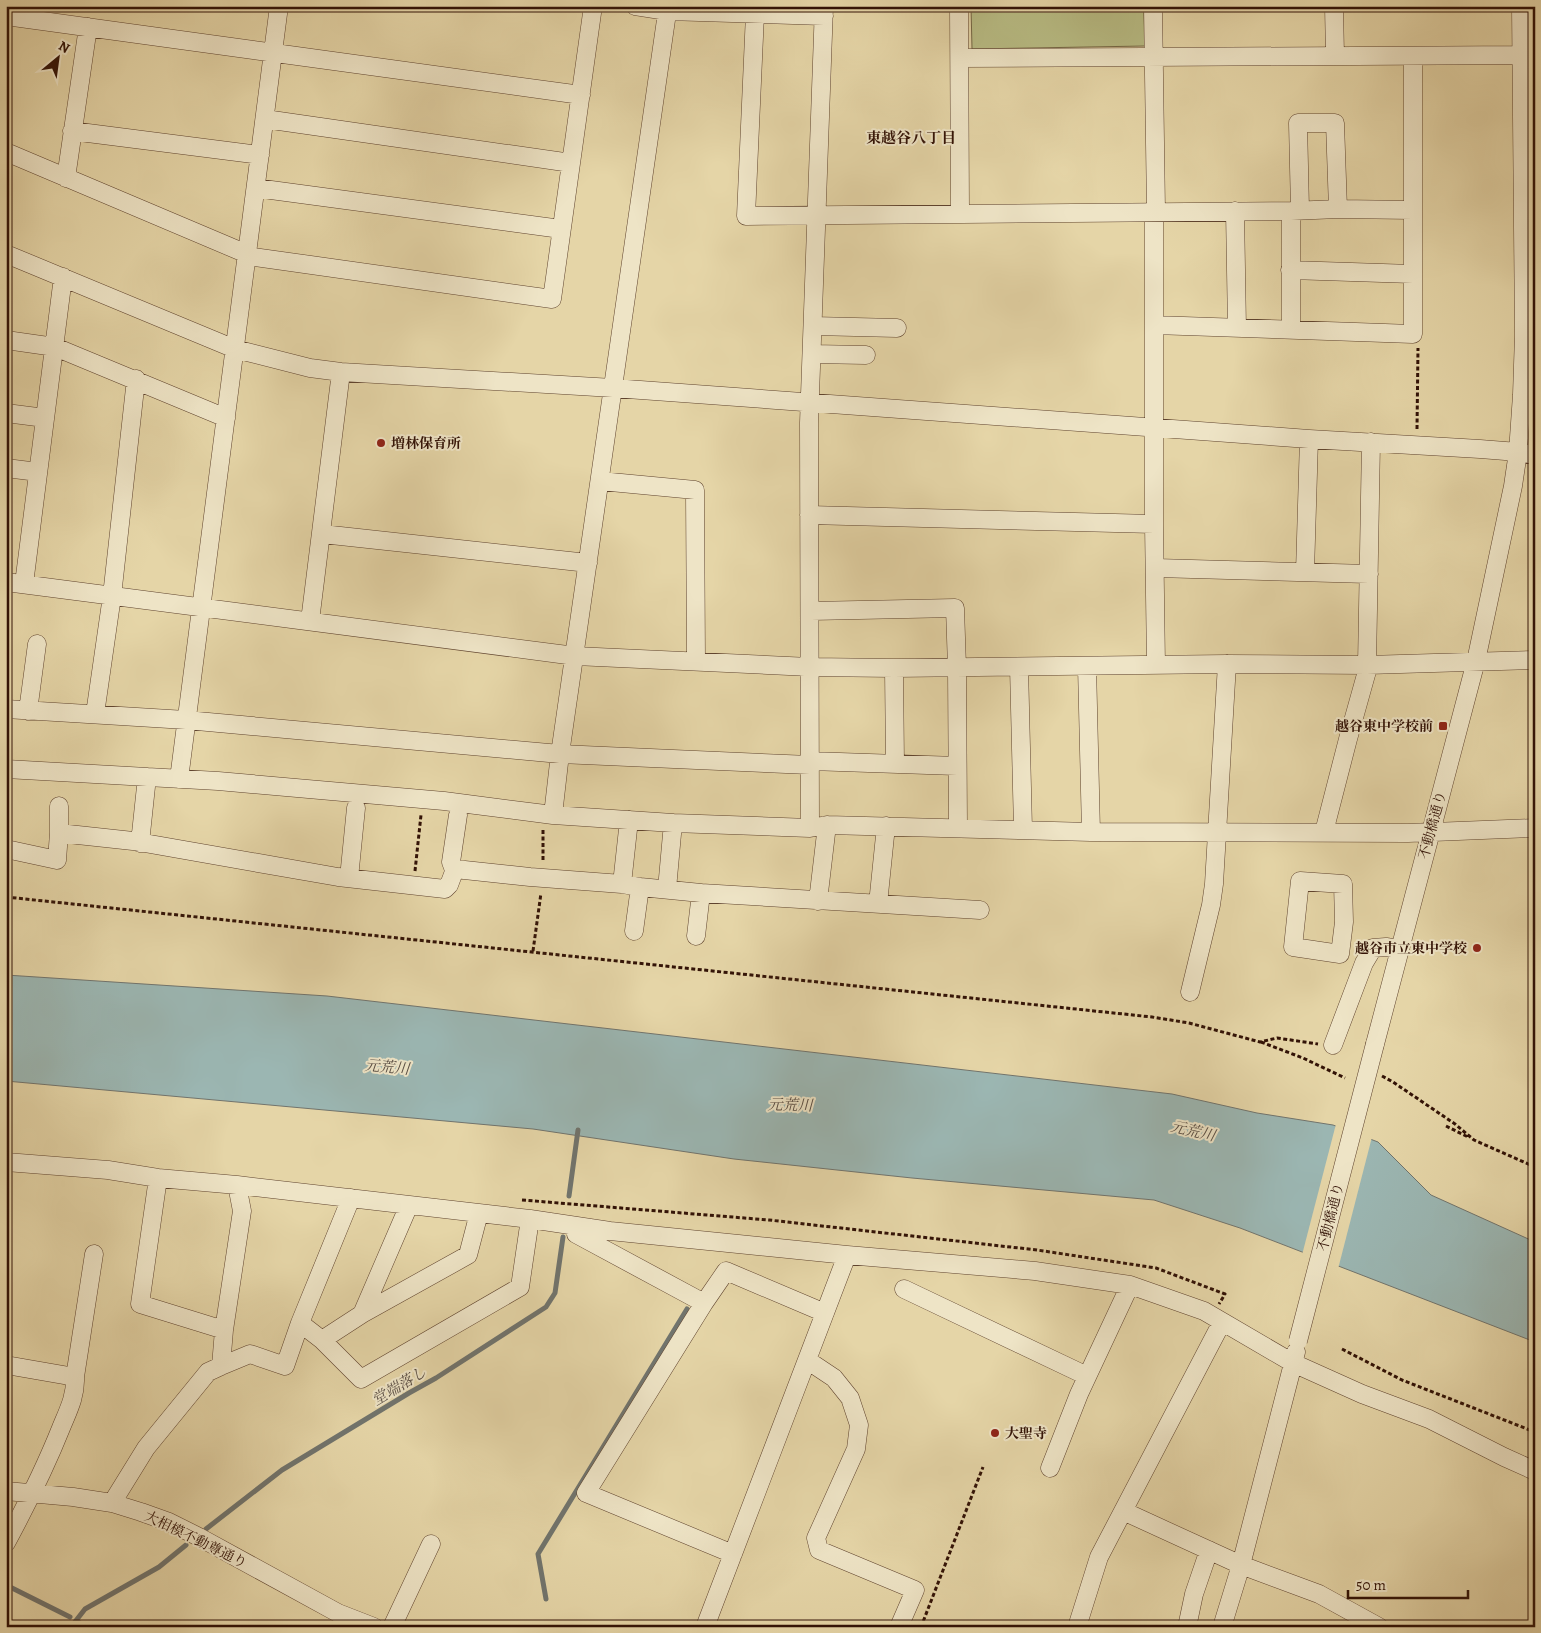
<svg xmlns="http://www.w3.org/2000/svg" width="1541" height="1633" font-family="Alegreya,'Noto Serif JP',serif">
	<rect width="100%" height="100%" fill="#e5d5a7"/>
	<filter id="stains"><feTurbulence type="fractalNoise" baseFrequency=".004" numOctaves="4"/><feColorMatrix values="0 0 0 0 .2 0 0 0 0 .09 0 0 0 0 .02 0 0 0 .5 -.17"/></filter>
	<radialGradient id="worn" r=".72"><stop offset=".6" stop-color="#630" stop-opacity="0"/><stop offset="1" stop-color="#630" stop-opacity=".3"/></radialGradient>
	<!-- green -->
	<path fill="#b8bc84" stroke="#756745" d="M971 6H1144L1145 46 972 49Z"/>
	<!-- water -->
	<path fill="#9bb6b2" stroke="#71746d" d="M6 975 327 996 1172 1094 1257 1113 1333 1125 1378 1142 1431 1195 1535 1242V1342L1240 1228 1154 1200 912 1178 734 1159 533 1129 6 1081Z"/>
	<!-- pier -->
	<path fill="#e5d5a7" d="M1336 1124 1372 1137 1338 1269 1302 1255Z"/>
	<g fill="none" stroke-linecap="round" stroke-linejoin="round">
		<!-- stream -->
		<path stroke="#71746d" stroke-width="5" d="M569 1196 578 1130
			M206 1529 282 1470 409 1393 436 1378 546 1307 555 1293 563 1237
			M6 1585 70 1617
			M546 1599 538 1554 687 1309
			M80 1623 86 1627
			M71 1627 85 1609 159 1567 186 1545"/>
		<defs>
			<path id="minor" d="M635 6 667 11 824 16
				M959 6 960 214
				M1153 6 1156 211
				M1334 6 1335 56
				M755 14 746 216 1291 211 1338 209 1413 210
				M6 16 581 95
				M960 58 1535 55
				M265 119 571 163
				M72 131 260 155
				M6 152 247 254
				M66 178 88 27
				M256 188 561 229
				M1300 210 1298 123H1335L1338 209
				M1154 211V524L1156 665
				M1235 211 1237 328
				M6 254 235 349 310 368 341 372 613 388 1309 439 1480 449 1518 452 1535 455
				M247 256 552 299 593 6
				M1290 270 1413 274
				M1154 325 1413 334V56
				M813 326 897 328
				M1291 330V211
				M6 340 55 347 226 418
				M812 354 866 355
				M6 413 45 418
				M6 468 38 472
				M600 481 695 490 696 661
				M809 515 1154 524
				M322 534 588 563
				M1156 568 1369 574
				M1305 572 1309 439
				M6 582 575 656 810 667 894 668 1227 664 1367 665 1535 660
				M24 584 63 277
				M811 611 955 608 957 667 958 828
				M310 621 341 372
				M1367 665 1371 442
				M1087 666 1091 832
				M1019 667 1023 829
				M894 668 895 764
				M6 709 186 720 560 754 810 765
				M28 711 37 644
				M95 714 112 596 136 379
				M810 761 957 766
				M6 769 218 781 444 801 553 815 673 823 810 828 827 825 1091 832 1408 833 1535 828
				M179 779 279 6
				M59 806V833
				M553 815 560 754 668 6
				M810 828 809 423 824 6
				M1324 832 1348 739 1369 664
				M140 843 147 777
				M6 849 57 860 59 833 133 841 338 877 445 889 449 885 455 869 530 877 622 884 640 887 701 893 980 910
				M454 870 451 862 458 815
				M349 878 356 808
				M1300 881 1343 884 1344 922 1340 954 1293 947Z
				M622 884 629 820
				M667 889 673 823
				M818 901 827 825
				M878 904 886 826
				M634 931 640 887
				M696 936 701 893
				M1190 992 1211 905 1214 884 1227 664
				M1375 1044 1476 661 1513 486 1518 452 1522 395 1524 335 1521 6
				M1333 1045 1364 963 1373 948 1386 947 1399 949
				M6 1162 108 1170 158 1178 237 1185 530 1219 610 1231 847 1255 1035 1271 1130 1285 1204 1311 1293 1363 1362 1394 1429 1419 1504 1457 1535 1471
				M158 1178 140 1304 224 1330
				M575 1226 576 1234 704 1303 726 1271 825 1313
				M904 1289 1087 1376
				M704 1303 586 1493 733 1554
				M362 1314 409 1205
				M300 1323 322 1340 362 1314 468 1255 479 1213
				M322 1340 361 1379 520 1287 530 1219
				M807 1360 834 1378 850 1398 859 1425 856 1449 816 1538 819 1550 915 1590 899 1627
				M6 1365 75 1377
				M221 1366 250 1354 285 1366 300 1323 351 1198
				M1050 1468 1079 1394 1130 1285
				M6 1491 73 1497 112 1503 141 1512 169 1522 199 1537 338 1613 374 1627
				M112 1503 146 1448 208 1372 221 1366 224 1330 242 1211 237 1185
				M1123 1511 1241 1565 1319 1594 1379 1627
				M6 1543C26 1506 45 1468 61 1428 68 1411 76 1396 75 1377L94 1254
				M392 1627 431 1544
				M705 1627 847 1255
				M1077 1627 1099 1557 1222 1322
				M1187 1627 1194 1594 1209 1550
				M1222 1627 1241 1565 1296 1352"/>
		</defs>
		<!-- minor casing -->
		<use href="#minor" stroke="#5f432e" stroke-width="19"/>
		<!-- path -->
		<path stroke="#321206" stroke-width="3" stroke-dasharray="4 2.5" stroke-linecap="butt" d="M1417 429 1418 348
			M543 830V862
			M415 871 421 815
			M6 897 1152 1017 1189 1023 1260 1042 1277 1038 1318 1044
			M533 951 541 893
			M1261 1042 1303 1058 1345 1078
			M1382 1076 1393 1082 1455 1124 1474 1140 1535 1167
			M1446 1126 1468 1137
			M522 1200 769 1220 1037 1250 1156 1268 1225 1294 1219 1304
			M1342 1349 1402 1380 1535 1432
			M921 1627 983 1467"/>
		<!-- minor -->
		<use href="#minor" stroke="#eee4c6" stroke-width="18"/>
		<defs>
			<path id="minor-bridge" d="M1298 1341 1375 1044"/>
		</defs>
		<!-- minor-bridge casing -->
		<use href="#minor-bridge" stroke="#5f432e" stroke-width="19" stroke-linecap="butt"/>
		<!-- minor-bridge -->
		<use href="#minor-bridge" stroke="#eee4c6" stroke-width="18"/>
	</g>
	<!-- markers -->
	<g fill="#8f2418" stroke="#eee4c6" stroke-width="2">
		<circle cx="381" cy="443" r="5"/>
		<rect x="1438" y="721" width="10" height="10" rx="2.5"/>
		<circle cx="1477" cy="948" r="5"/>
		<circle cx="995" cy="1433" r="5"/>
	</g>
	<g text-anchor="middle" stroke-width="4" stroke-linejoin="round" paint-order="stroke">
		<!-- poi labels -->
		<g font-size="14" font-weight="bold" fill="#321206" stroke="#eee4c6" text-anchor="start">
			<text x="391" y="448">増林保育所</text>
			<text x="1433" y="731" text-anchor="end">越谷東中学校前</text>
			<text x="1467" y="953" text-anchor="end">越谷市立東中学校</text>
			<text x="1005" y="1438">大聖寺</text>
		</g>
		<!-- street labels -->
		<g font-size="14" fill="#321206" stroke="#eee4c6">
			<text transform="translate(1432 825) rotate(-75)" y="5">不動橋通り</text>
			<text transform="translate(1330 1217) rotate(-76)" y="5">不動橋通り</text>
			<text transform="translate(196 1539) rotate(26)" y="5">大相模不動尊通り</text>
		</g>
		<!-- neighbourhood labels -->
		<g font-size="15" font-weight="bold" fill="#321206" stroke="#eee4c6">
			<text x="911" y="143">東越谷八丁目</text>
		</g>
		<!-- water labels -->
		<g font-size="15" font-style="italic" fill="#574b42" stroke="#eee4c6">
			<text transform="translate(387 1067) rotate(5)" y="5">元荒川</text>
			<text transform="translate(790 1105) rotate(1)" y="5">元荒川</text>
			<text transform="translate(1193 1131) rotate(13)" y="5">元荒川</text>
			<text transform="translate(399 1386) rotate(-31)" y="5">堂端落し</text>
		</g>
	</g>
	<!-- margin -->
	<rect width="1541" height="1633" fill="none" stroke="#e5d5a7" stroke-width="25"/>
	<rect x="8" y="8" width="1526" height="1618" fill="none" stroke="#321206" stroke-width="2.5"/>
	<rect x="12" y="12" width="1516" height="1608" fill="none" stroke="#321206"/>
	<!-- north arrow -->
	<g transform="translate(58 58) rotate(29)" stroke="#eee4c6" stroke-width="4" paint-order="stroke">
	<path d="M0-4L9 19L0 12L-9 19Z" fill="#321206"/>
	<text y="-8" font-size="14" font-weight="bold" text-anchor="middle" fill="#321206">N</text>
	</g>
	<!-- scale -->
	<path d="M1348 1590v8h120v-8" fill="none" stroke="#321206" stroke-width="2.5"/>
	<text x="1356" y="1590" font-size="15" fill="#321206" stroke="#eee4c6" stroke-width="4" paint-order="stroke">50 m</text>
	<rect width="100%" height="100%" filter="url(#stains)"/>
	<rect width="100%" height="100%" fill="url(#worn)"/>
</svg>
